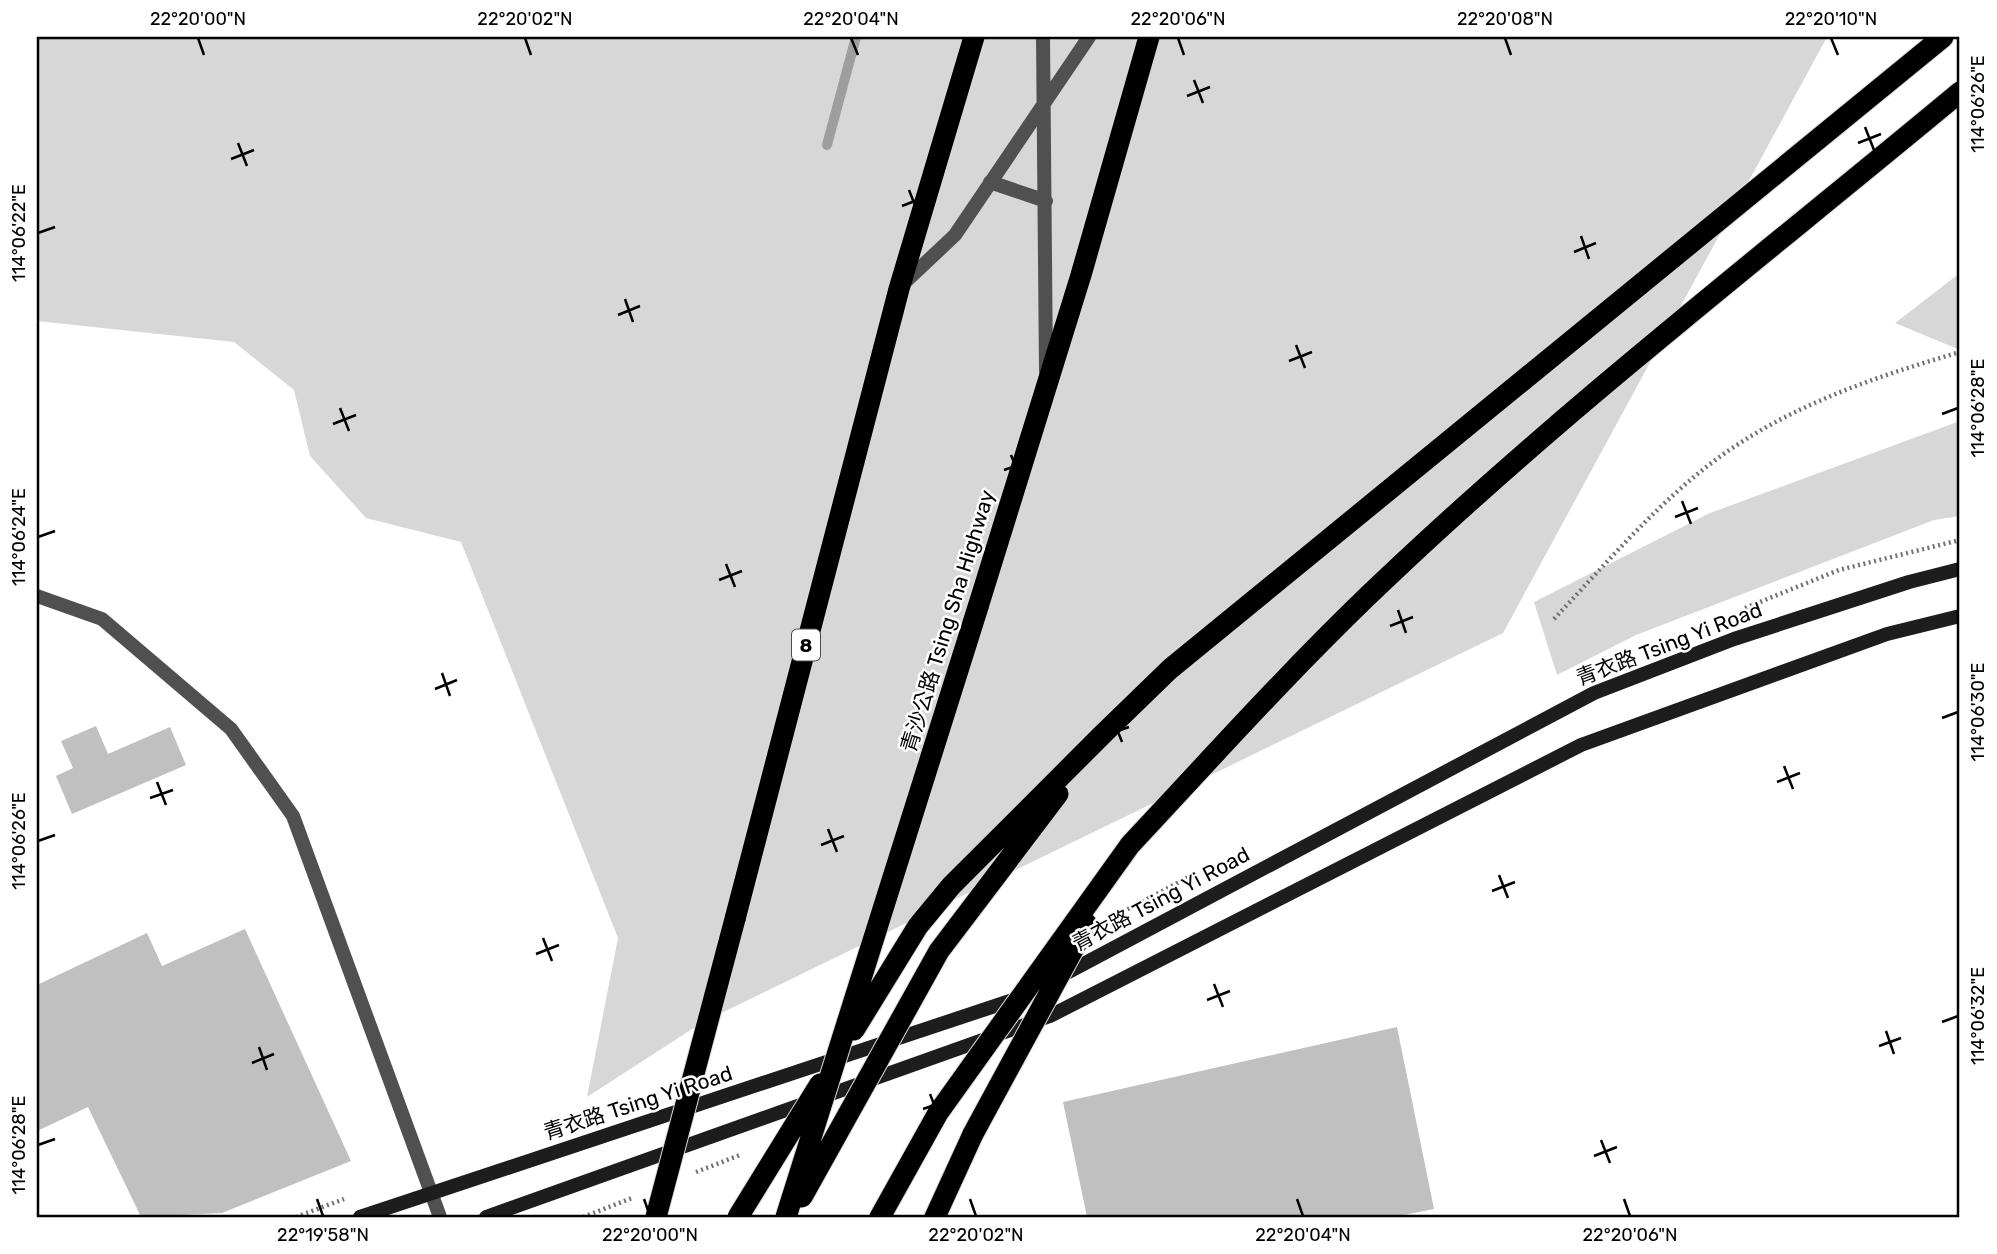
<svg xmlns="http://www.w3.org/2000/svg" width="1997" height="1254" font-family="Rubik,'Noto Sans TC',sans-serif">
	<rect width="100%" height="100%" fill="#fff"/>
	<!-- green -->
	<path fill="#d7d7d7" d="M37 37H1827L1503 633 703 1022 587 1097 618 938 461 542 366 518 310 456 294 390 234 342 37 321Z
		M1960 273V350L1895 323Z
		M1960 421V516L1934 520 1636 635 1557 675 1534 602 1710 513Z"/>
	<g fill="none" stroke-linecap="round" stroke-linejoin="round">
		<!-- stream -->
		<path stroke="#9e9e9e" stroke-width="10" d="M827 145 856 37"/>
	</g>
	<!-- building -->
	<path fill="#c0c0c0" d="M96 726 108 754 170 727 186 765 72 814 56 776 73 768 61 741Z
		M245 929 351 1161 222 1213 141 1217 88 1107 37 1131V985L147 933 162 966Z
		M1397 1027 1434 1209 1394 1217H1087L1063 1102Z"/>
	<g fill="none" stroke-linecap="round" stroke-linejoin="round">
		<defs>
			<path id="highway" d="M978 607 1081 275 1149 37
				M1104 733 1170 669 1943 37
				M1130 845C1216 753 1300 659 1392 573 1572 403 1770 250 1960 92
				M735 919 899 289 974 37
				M880 1217 938 1113
				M935 1217 973 1134"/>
		</defs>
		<!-- highway casing -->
		<use href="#highway" stroke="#dbdbdb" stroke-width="23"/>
		<!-- path -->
		<path stroke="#727272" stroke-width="4.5" stroke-dasharray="2 3.5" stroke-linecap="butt" d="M1745 608 1839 570 1960 540
			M1554 619C1601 569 1647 515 1700 472 1776 410 1868 379 1960 352
			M1113 917 1189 877
			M696 1172 740 1155
			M296 1217 344 1199
			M583 1217 632 1198"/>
		<!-- lane -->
		<path stroke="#505050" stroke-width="14" d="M1043 37 1046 371
			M990 182 1046 201
			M902 285 955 235 1089 37
			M37 596 102 619 231 729 293 816 440 1217"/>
		<!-- secondary -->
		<path stroke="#1d1d1d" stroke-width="14" d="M1059 977 1594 693 1734 639 1909 582 1960 569
			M360 1217 1016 999
			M486 1217 1050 1016 1581 745 1887 634 1960 616"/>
		<!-- highway -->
		<use href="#highway" stroke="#000" stroke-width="21"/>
		<defs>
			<path id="highway-bridge" d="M854 1030 918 926 951 886 1104 733
				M938 1113 1130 845
				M973 1134 1087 924
				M802 1197 939 951 1058 794
				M656 1217 735 919
				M738 1217 820 1084
				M786 1217 978 607"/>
		</defs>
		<!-- highway-bridge casing -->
		<use href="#highway-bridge" stroke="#dbdbdb" stroke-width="23" stroke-linecap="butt"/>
		<!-- highway-bridge -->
		<use href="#highway-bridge" stroke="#000" stroke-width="21"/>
	</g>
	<!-- ticks -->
	<path fill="none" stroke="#000" stroke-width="2.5" d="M198 38 204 55M525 38 531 55M851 38 858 55M1178 38 1184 55M1505 38 1511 55M1831 38 1838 55M1194 80 1203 103M1187 96 1210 87M1942 110 1958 104M1865 127 1874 150M238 143 247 166M1858 143 1881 134M231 159 254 150M909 190 918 213M902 206 925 197M38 233 55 227M1581 236 1589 259M1574 252 1596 243M625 299 633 322M618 315 640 306M1296 345 1305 368M1289 361 1312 352M340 408 349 431M1942 414 1958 408M333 424 356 415M1011 455 1020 477M1004 470 1027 462M1682 501 1691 524M1675 517 1698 508M38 537 55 531M726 564 735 587M719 580 742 571M1398 610 1406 633M1390 626 1413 617M442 673 450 696M435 689 457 680M1942 718 1958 712M1113 719 1122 742M1106 735 1129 727M1784 766 1793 789M157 782 166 805M1777 782 1800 773M150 798 173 790M828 829 837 852M38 841 55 835M821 845 844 836M1499 875 1508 898M1492 891 1515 882M543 938 552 961M536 954 559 945M1214 984 1223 1007M1207 1000 1230 991M1942 1022 1958 1016M1886 1031 1894 1054M1879 1046 1901 1038M259 1047 267 1070M252 1063 274 1054M930 1094 939 1117M923 1109 946 1101M1601 1140 1610 1163M38 1145 55 1139M1594 1156 1617 1147M317 1199 323 1216M644 1199 650 1216M970 1199 976 1216M1297 1199 1303 1216M1624 1199 1630 1216"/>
	<g text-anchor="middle" stroke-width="5" stroke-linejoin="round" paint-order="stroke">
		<!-- shield labels -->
		<rect fill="#fff" stroke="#4c4c4c" stroke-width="2" x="792" y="629.5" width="28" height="31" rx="5"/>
		<g font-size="19" font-weight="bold" fill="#000">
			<text x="806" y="652">8</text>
		</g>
		<!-- street labels -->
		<g font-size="21" fill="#000" stroke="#fff">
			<text transform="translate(948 621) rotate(-73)" y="7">青沙公路 Tsing Sha Highway</text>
			<text transform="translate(1669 644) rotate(-21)" y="7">青衣路 Tsing Yi Road</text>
			<text transform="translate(1161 899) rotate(-28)" y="7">青衣路 Tsing Yi Road</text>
			<text transform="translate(638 1103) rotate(-18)" y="7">青衣路 Tsing Yi Road</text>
		</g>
	</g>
	<!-- border -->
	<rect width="1997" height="1254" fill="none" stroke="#ffffff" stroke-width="77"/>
	<rect x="38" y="38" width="1920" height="1178" fill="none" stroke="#000" stroke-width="2.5"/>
	<g font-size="18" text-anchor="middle" fill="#000">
		<text x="198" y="25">22°20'00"N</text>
		<text x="525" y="25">22°20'02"N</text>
		<text x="851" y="25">22°20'04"N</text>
		<text x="1178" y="25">22°20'06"N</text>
		<text x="1505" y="25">22°20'08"N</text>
		<text x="1831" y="25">22°20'10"N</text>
		<text transform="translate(1978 104) rotate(-90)" y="6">114°06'26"E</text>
		<text transform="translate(19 233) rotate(-90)" y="6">114°06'22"E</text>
		<text transform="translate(1978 408) rotate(-90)" y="6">114°06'28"E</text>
		<text transform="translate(19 537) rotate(-90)" y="6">114°06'24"E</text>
		<text transform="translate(1978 712) rotate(-90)" y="6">114°06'30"E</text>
		<text transform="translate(19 841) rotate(-90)" y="6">114°06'26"E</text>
		<text transform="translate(1978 1016) rotate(-90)" y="6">114°06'32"E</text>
		<text transform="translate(19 1145) rotate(-90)" y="6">114°06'28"E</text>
		<text x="323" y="1241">22°19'58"N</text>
		<text x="650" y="1241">22°20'00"N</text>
		<text x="976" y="1241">22°20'02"N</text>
		<text x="1303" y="1241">22°20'04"N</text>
		<text x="1630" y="1241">22°20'06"N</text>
	</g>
</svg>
